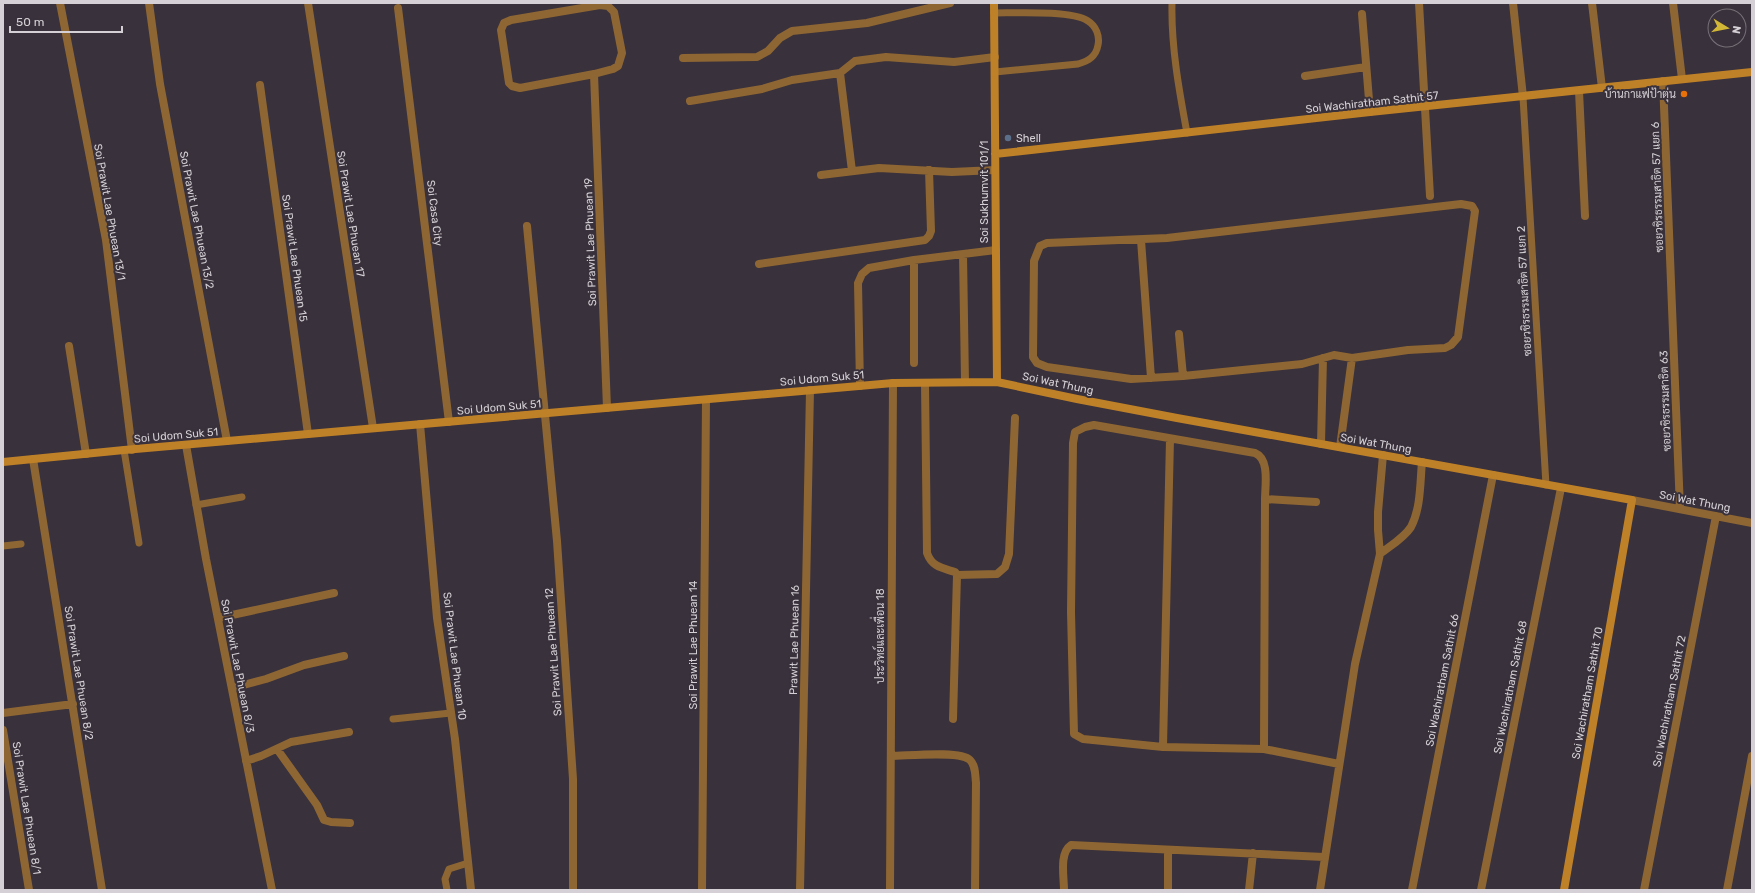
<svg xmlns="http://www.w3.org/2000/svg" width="1755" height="893" font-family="Rubik,Sarabun,sans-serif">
	<rect width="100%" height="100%" fill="#39313b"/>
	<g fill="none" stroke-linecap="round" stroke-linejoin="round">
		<!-- lane -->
		<path stroke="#8d6634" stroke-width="7" d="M1172 3C1171 46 1179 90 1187 133
			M994 13C1015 13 1072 10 1088 21 1096 26 1100 36 1098 45 1096 57 1088 61 1078 64L995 72
			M1523 97 1546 485
			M124 450 139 543
			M196 505 242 497
			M3 546 21 544
			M393 719 451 713
			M447 890 445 879 449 869 468 863"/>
		<!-- street -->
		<path stroke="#8d6634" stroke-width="8" d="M60 3 106 240 132 450
			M149 3 160 84 227 441
			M308 3 373 428
			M1419 3 1430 196
			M1513 3 1523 97
			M1592 3 1602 88
			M1673 3 1682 79
			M600 5 608 6 614 12 622 53 618 66 613 69 594 74 520 88 512 86 509 83 501 30 504 23 511 20Z
			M398 8 449 422
			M1362 14 1370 112
			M683 58 757 57 768 51 780 38 792 31 867 23 950 3
			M840 73 852 171
			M594 74 607 408
			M1305 76 1366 67
			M1663 81 1680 509
			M260 85 308 434
			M1579 91 1585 216
			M690 101 762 89 792 80 840 73 855 61 886 57 954 62 995 57
			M821 175 879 168 952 172 995 170
			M1461 204 1472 206 1475 211 1458 337 1451 345 1445 348 1408 350 1352 358 1334 355 1302 364 1183 376 1131 379 1047 367 1037 363 1033 357 1034 261 1040 246 1047 243 1167 238Z
			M527 226 557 541 564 645 573 779V890
			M1141 240 1151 378
			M963 254 965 382
			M759 264 925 240 929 236 931 231 929 170
			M1179 334 1183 376
			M69 346 86 454
			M914 363V260
			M925 383 927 553C932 567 942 568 955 572L957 575 953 719
			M860 386 858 283 862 274 869 268 914 260 996 250
			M420 424 437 618 455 739 471 890
			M1321 444 1323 358
			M186 445 206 559 272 890
			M1340 447 1352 358
			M33 459 102 890
			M1265 499 1316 502
			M1632 500 1752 523
			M1380 554C1390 546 1404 538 1411 527 1421 508 1420 483 1422 462
			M957 575 997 574 1005 567 1009 554 1015 418
			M218 618 334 593
			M232 688 266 679 304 665 344 656
			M3 713 73 704
			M3 730 29 890
			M1163 747 1170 439
			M277 749 317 805 324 820 331 822 350 823
			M1264 749 1265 499C1265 486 1270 459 1255 453L1094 425 1085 427 1075 432 1073 443 1071 612 1074 734 1083 739 1163 747 1264 749 1339 764
			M891 756C907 756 960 750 970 760 976 766 975 775 976 783L975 890
			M246 761 261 756 291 742 349 732
			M1168 850V890
			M702 890 706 400
			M800 890 810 390
			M890 890 893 383
			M1064 890C1064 877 1059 853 1071 845L1324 857
			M1249 890 1253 853
			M1320 890 1355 664 1380 554 1378 530V512L1383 455
			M1412 890 1493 475
			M1481 890 1561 488
			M1644 890 1716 516
			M1727 890 1752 756"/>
		<!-- secondary -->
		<path stroke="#bf8127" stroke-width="8" d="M994 3 997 382
			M995 154 1370 112 1752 72
			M3 462 124 450 893 383 997 382 1077 399 1177 418 1632 500 1564 890"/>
	</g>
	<!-- markers -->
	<circle fill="#e8710a" stroke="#39313b" stroke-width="1.5" cx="1684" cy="94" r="4"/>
	<circle fill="#5c6f8a" stroke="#39313b" stroke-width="1.5" cx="1008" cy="138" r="4"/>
	<g text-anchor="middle" stroke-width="4" stroke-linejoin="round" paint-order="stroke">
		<!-- poi labels -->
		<g font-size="11" fill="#d5d0d6" stroke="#39313b" text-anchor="end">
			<text x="1676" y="98">บ้านกาแฟป้าตุ่น</text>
			<text x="1016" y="142" text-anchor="start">Shell</text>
		</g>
		<!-- street labels -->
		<g font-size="11" fill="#d5d0d6" stroke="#39313b">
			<text transform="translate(1372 102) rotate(-6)" y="4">Soi Wachiratham Sathit 57</text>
			<text transform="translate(1657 187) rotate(-92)" y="4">ซอยวชิรธรรมสาธิต 57 แยก 6</text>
			<text transform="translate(984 192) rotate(-90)" y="4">Soi Sukhumvit 101/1</text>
			<text transform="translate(110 212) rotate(80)" y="4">Soi Prawit Lae Phuean 13/1</text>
			<text transform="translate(435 213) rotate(83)" y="4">Soi Casa City</text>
			<text transform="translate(351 214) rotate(81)" y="4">Soi Prawit Lae Phuean 17</text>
			<text transform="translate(197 220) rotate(79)" y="4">Soi Prawit Lae Phuean 13/2</text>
			<text transform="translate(590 242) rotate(-92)" y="4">Soi Prawit Lae Phuean 19</text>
			<text transform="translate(295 258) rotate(82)" y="4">Soi Prawit Lae Phuean 15</text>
			<text transform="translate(1524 291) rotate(-93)" y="4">ซอยวชิรธรรมสาธิต 57 แยก 2</text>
			<text transform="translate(822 378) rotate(-5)" y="4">Soi Udom Suk 51</text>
			<text transform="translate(1058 383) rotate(12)" y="4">Soi Wat Thung</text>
			<text transform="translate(1665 401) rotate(-92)" y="4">ซอยวชิรธรรมสาธิต 63</text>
			<text transform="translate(499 407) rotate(-5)" y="4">Soi Udom Suk 51</text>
			<text transform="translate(176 435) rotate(-5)" y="4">Soi Udom Suk 51</text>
			<text transform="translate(1376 443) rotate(10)" y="4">Soi Wat Thung</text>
			<text transform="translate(1695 501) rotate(11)" y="4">Soi Wat Thung</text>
			<text transform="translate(880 636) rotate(-90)" y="4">ประวิทย์และเพื่อน 18</text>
			<text transform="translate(794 640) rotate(-89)" y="4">Prawit Lae Phuean 16</text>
			<text transform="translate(693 645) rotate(-90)" y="4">Soi Prawit Lae Phuean 14</text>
			<text transform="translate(553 652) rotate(-94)" y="4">Soi Prawit Lae Phuean 12</text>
			<text transform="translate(455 656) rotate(83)" y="4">Soi Prawit Lae Phuean 10</text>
			<text transform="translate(238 666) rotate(79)" y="4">Soi Prawit Lae Phuean 8/3</text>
			<text transform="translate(79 673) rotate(81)" y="4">Soi Prawit Lae Phuean 8/2</text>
			<text transform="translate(1442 680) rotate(-79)" y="4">Soi Wachiratham Sathit 66</text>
			<text transform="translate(1510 687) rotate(-79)" y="4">Soi Wachiratham Sathit 68</text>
			<text transform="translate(1587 693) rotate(-80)" y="4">Soi Wachiratham Sathit 70</text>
			<text transform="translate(1669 701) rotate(-79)" y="4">Soi Wachiratham Sathit 72</text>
			<text transform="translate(27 808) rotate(81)" y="4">Soi Prawit Lae Phuean 8/1</text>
		</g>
	</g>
	<!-- border -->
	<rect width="1755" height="893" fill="none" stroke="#d5d0d6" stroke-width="8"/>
	<!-- north arrow -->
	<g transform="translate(1727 28) rotate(100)"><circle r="19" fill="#39313b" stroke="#777179"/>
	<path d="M0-3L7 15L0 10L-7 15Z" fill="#d2b736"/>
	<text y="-6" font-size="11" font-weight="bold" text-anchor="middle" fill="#d5d0d6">N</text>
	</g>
	<!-- scale -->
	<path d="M10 26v6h112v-6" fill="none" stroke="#d5d0d6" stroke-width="2"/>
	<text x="16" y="26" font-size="12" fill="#d5d0d6" stroke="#39313b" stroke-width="3" paint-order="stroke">50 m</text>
</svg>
